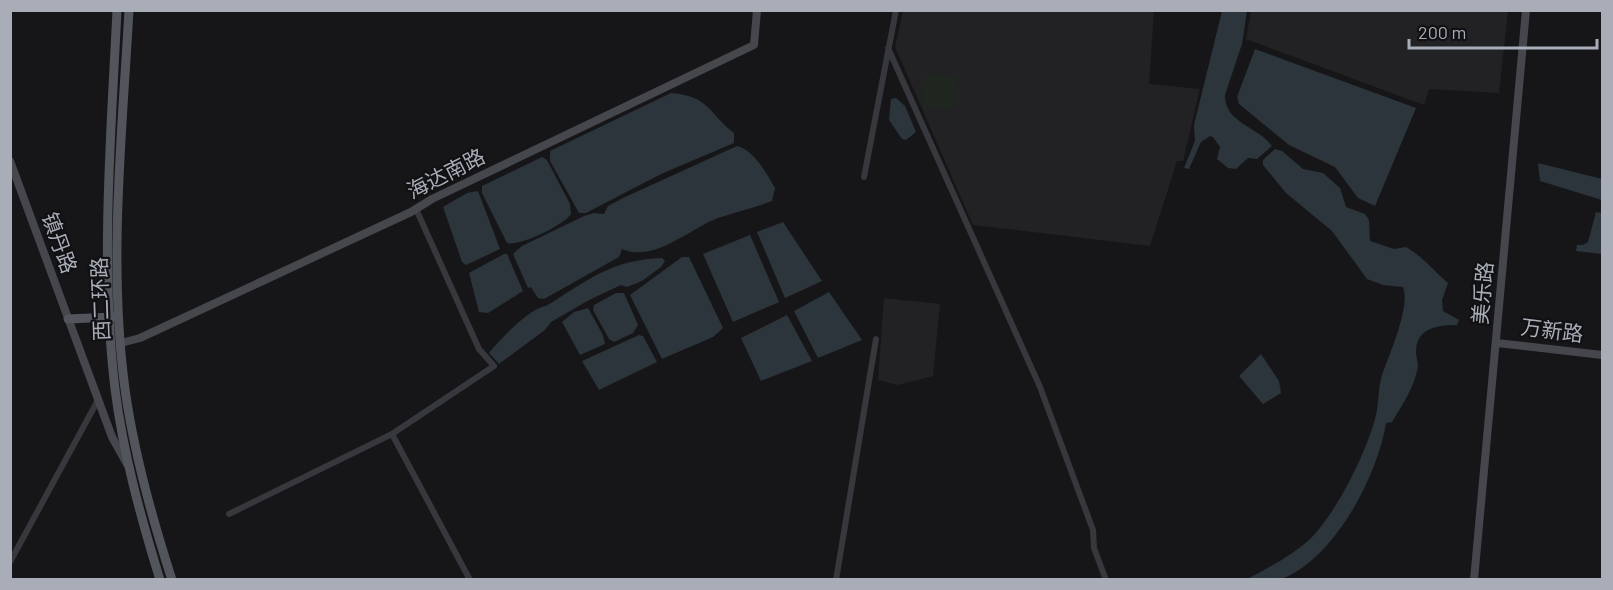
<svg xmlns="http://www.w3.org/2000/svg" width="1613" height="590" font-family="Barlow,'Noto Sans SC',sans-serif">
	<rect width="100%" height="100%" fill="#161618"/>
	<!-- built -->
	<path fill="#222225" d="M903 11H1154L1149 84 1200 89 1183 161H1177L1150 246 973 225 895 47Z
		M1251 11H1508L1499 93 1429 89 1424 105 1246 39Z
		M884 298 940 304 933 376 898 385 878 380Z"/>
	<!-- green -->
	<path fill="#1e261f" d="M926 74 956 77 953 110 922 107Z"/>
	<!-- water -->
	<path fill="#2c353c" d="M1222 11H1247L1242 44 1225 95C1225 124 1258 126 1272 146L1257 159 1248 158 1236 169 1228 168 1217 159 1220 147 1213 137 1210 136 1201 142 1189 169 1184 168 1195 141 1194 125Z
		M1255 49 1416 108 1375 206 1358 198 1335 167 1289 145 1239 104 1237 97Z
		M671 93C710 96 709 114 734 133V143L661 174 586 213H579L550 161V151Z
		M896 98 905 106 916 132 906 140 902 139 889 120 891 99Z
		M737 146C754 150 767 174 775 188L772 201C754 208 736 212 718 218 689 229 654 263 622 249L619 257 544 299 538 298 531 287 528 288 513 254 522 246 584 216 594 213 604 214 608 206 623 198Z
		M1275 149 1282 151 1303 169 1323 173 1340 188 1346 207 1365 214 1369 220 1370 241 1394 249 1406 247C1423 257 1433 270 1448 283L1442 300 1443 311 1459 320 1457 325C1439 325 1416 327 1416 352 1416 357 1418 362 1418 366 1415 387 1402 405 1392 422L1386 423C1378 475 1335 557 1284 578 1274 582 1258 580 1247 579 1268 568 1291 556 1309 540 1336 514 1367 452 1376 415 1379 402 1378 388 1382 375 1389 355 1411 306 1403 287L1383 285 1367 279 1332 231 1286 193 1263 165V160Z
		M542 157 547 160 570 204 571 214C564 225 519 247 507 243L482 193V186Z
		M1538 163 1602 179V200L1540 181Z
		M478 191 500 249 466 265 462 262 443 207 467 193Z
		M1596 212 1602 213V254L1576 251 1577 245H1583L1588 242Z
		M783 222 822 281 785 298 757 232Z
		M750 235 779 302 733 322 703 254Z
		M504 254H507L523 291 488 313 479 312 469 273Z
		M682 257H689L723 328 713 337 662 359 630 295Z
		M662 258 665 261 661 267 642 281 627 287 621 285 589 300 551 322 545 330 499 364 489 353C499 340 530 308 546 306 589 280 610 260 662 258Z
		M829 292 862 340 818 358 794 311Z
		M616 293H624L638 325 633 333 614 342 609 339 593 310 594 305Z
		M588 308 603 335 605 344 580 355 562 322 574 312Z
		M787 315 812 361 761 381 741 338Z
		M639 335 643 336 657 362 599 390 582 361Z
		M1261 354 1279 381 1281 393 1263 404 1239 376Z"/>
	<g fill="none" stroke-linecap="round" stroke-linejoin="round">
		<!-- street -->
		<path stroke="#37383d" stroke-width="6" d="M888 48 1040 387 1093 530 1094 548 1106 580
			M864 177 896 10
			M392 434 470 580
			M229 514 392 434 494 366 479 349 416 209
			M10 562 98 400
			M836 580 876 339"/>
		<!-- secondary -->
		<path stroke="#45474d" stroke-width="8" d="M10 161 112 437 127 464
			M121 343 140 338 411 212 432 199 754 45 757 10
			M1497 343 1602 355
			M1474 580 1526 10"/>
		<!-- primary -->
		<path stroke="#53555c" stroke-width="9" d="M117 10C111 136 100 263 115 389 123 453 141 518 160 580
			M129 10C122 136 108 264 125 389 134 454 152 518 172 580
			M68 319 113 317"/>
	</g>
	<g text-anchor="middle" stroke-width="4.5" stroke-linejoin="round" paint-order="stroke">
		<!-- street labels -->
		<g font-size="21" fill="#a8adb8" stroke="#111113">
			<text transform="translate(446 174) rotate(-27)" y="7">海达南路</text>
			<text transform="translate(59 243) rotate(70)" y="7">镇丹路</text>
			<text transform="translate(1483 293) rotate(-85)" y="7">美乐路</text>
			<text transform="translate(101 299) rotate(-92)" y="7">西二环路</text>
			<text transform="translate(1552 331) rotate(7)" y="7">万新路</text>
		</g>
	</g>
	<!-- border -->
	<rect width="1613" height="590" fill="none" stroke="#a8adb8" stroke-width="24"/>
	<!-- scale -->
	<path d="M1409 39v9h188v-9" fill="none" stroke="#a8adb8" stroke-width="3"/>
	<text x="1418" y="39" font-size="18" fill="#a8adb8" stroke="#111113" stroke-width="4.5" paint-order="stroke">200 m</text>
</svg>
